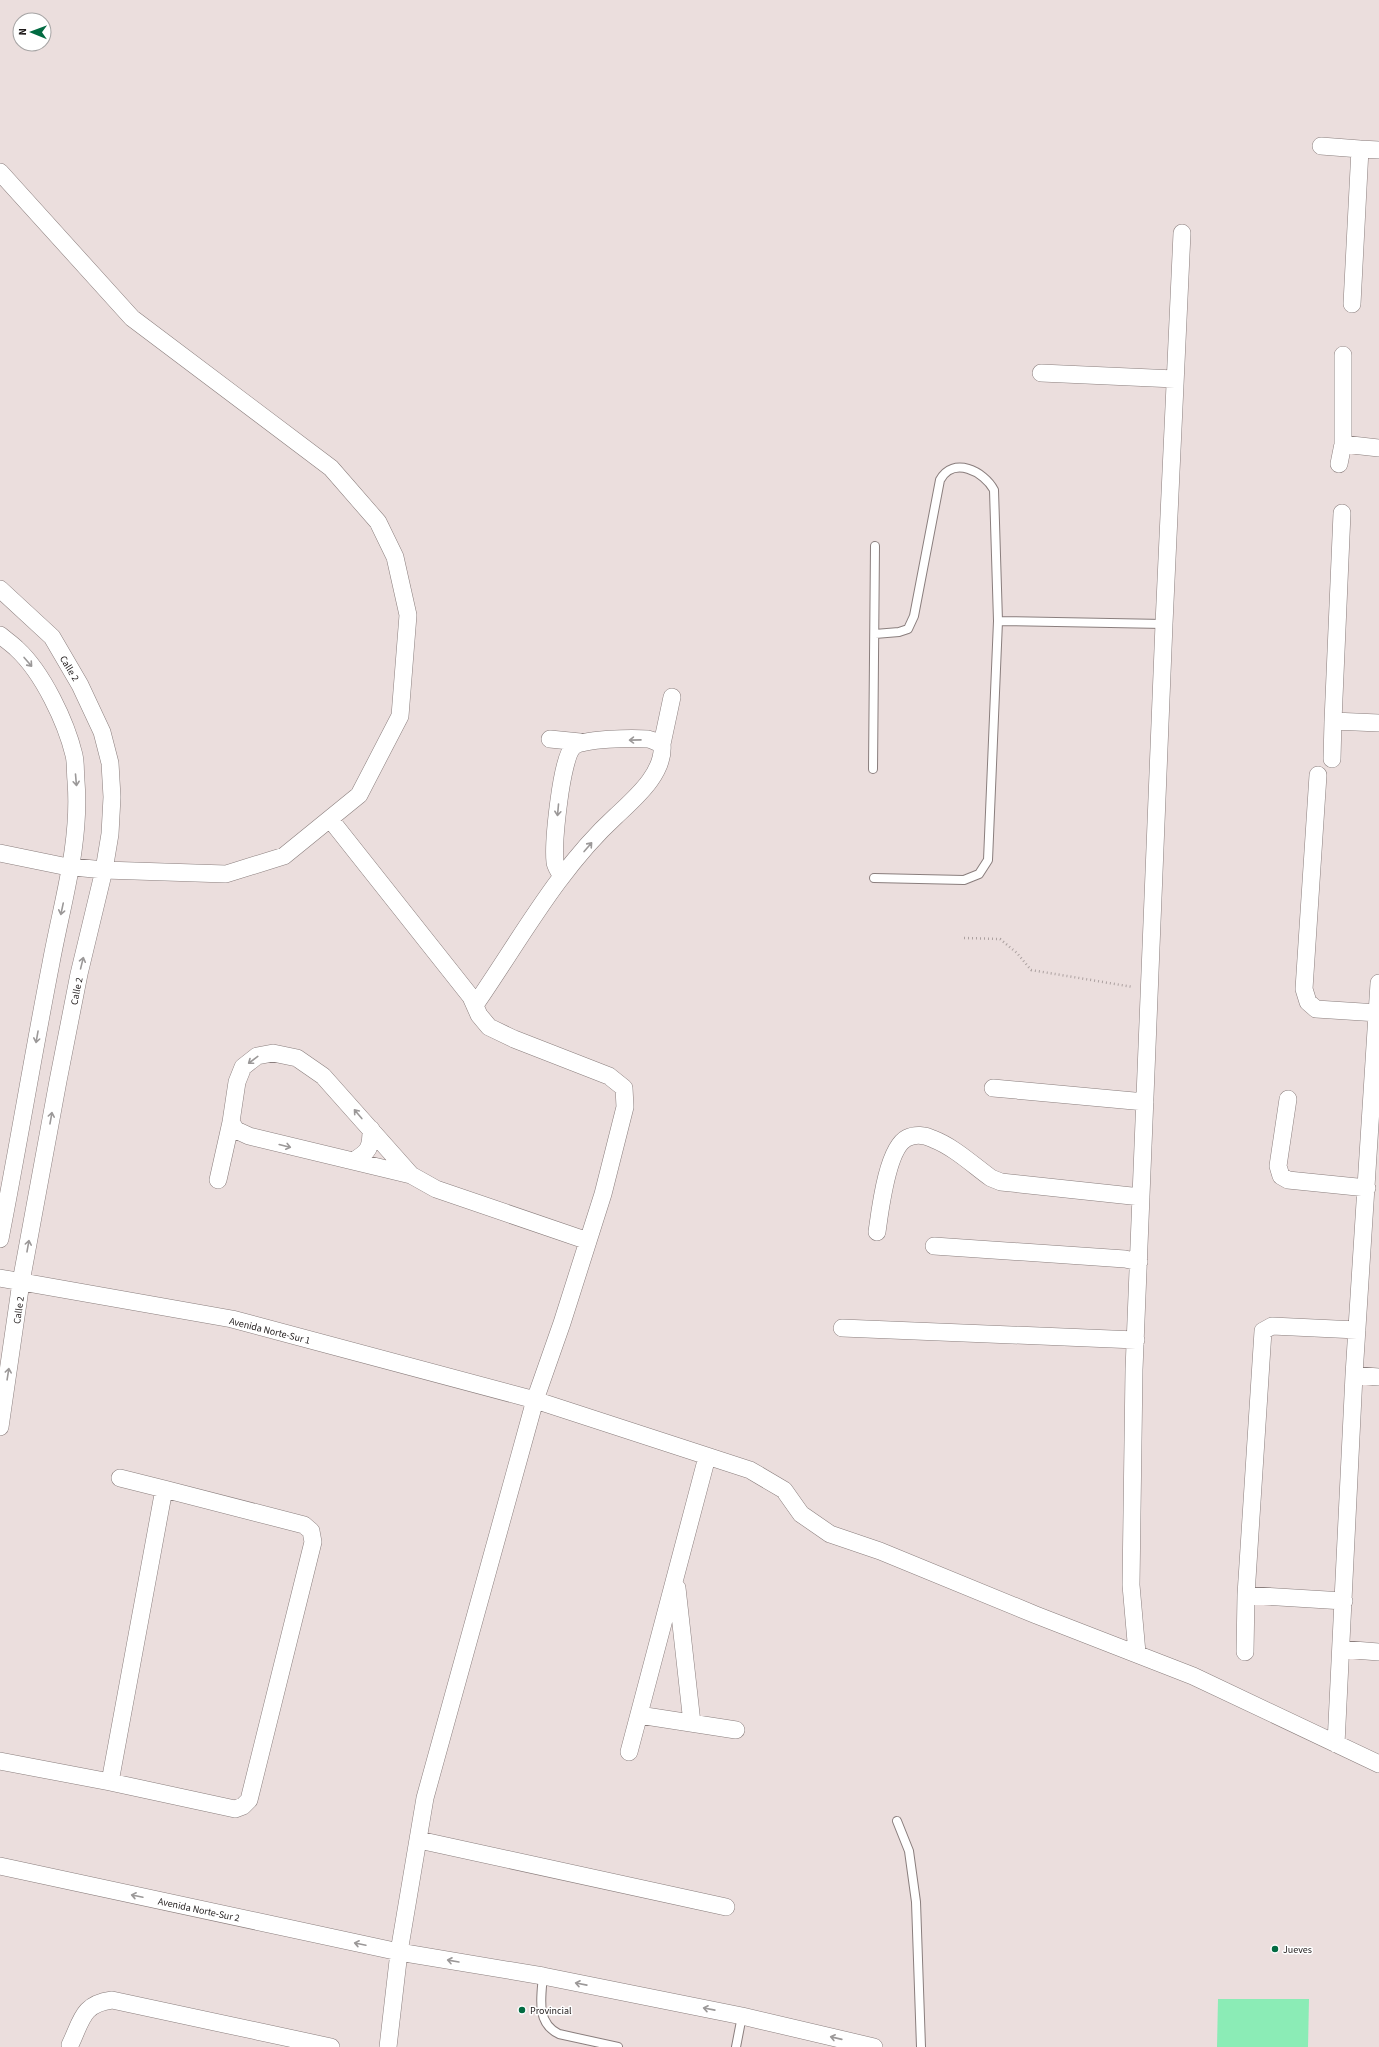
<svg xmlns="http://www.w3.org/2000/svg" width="1379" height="2047" font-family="'Source Sans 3',sans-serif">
	<rect width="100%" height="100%" fill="#ebdedd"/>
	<!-- green -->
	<path fill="#8becb6" d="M1218 1999H1309L1308 2047H1217Z"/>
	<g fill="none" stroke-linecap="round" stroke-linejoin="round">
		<defs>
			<path id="service" d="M875 634 899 632 908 629 914 616 940 480C953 456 984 471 994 490L998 621 1164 624
				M873 769 875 546
				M874 878 964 880 979 874 988 860 998 621
				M897 1821 909 1851 916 1902 921 2047
				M543 1976C541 1998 536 2023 559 2034L618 2047
				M736 2047 742 2016"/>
			<path id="minor" d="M1321 146 1360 149
				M0 172 132 318 331 468 378 522 395 557 408 615 400 716 359 795 284 856 226 874 104 870 63 866 0 853
				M1352 304 1360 149 1379 150
				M1343 355V444L1379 448
				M1041 373 1175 379
				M1339 464 1343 444
				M1342 513 1333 721 1379 723
				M0 589 52 637 80 685 102 732 110 763 112 797 110 834 104 870 79 974 58 1081 21 1282 0 1427
				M0 635C6 640 12 644 17 649 43 673 66 722 74 755 76 763 75 772 76 781 81 843 62 903 51 963 33 1055 18 1147 0 1239
				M550 739 580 742
				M662 744 672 697
				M1332 759 1333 721
				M1318 775 1304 989 1308 1002 1316 1009 1378 1013
				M475 1005C520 940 558 869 616 816 635 798 665 773 662 744 658 743 653 740 648 739 635 738 581 738 573 747 561 759 553 843 555 862 555 866 559 871 561 875
				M993 1088 1145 1102
				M1288 1099 1278 1166 1281 1176 1288 1180 1367 1188
				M353 1161C369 1152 371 1148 371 1129
				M411 1175 323 1076 297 1058 273 1053 257 1056 243 1067 237 1082 231 1122 236 1130 249 1136 411 1175 436 1189 588 1241
				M218 1180 231 1122
				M877 1232C880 1211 887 1148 907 1138 915 1134 925 1135 933 1139 954 1147 973 1165 991 1178L1001 1182 1141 1197
				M934 1246 1125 1259 1139 1262
				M0 1278 232 1319 535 1400 562 1323 603 1194 625 1107 624 1088 609 1076 514 1039 489 1027 479 1015 471 997 330 819
				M842 1328 1136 1340
				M1354 1375 1379 1377
				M120 1478 164 1489
				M677 1588 692 1723
				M1246 1595 1344 1601
				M1341 1649 1379 1652
				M1245 1652 1246 1595 1263 1331 1272 1326 1357 1330
				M1137 1653 1131 1585 1134 1370 1164 624 1182 233
				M639 1715 736 1730
				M1336 1744 1354 1375 1379 983
				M629 1752 707 1457
				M0 1761 110 1782 235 1809 243 1806 249 1800 313 1542 311 1531 304 1525 164 1489 110 1782
				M419 1840 726 1907
				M0 1866 399 1952 543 1976 742 2016 874 2047
				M70 2045C82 2020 82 2004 112 2000L331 2047
				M388 2047 399 1952 425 1798 535 1400 750 1470 784 1490 801 1514 830 1534 880 1551 1036 1615 1193 1676 1379 1764"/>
		</defs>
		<!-- service casing -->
		<use href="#service" stroke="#8a7e7d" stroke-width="10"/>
		<!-- minor casing -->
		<use href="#minor" stroke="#8a7e7d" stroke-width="18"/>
		<!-- path -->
		<path stroke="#aca1a0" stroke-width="2.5" stroke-dasharray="1 3" stroke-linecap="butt" d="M964 938 1000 939 1017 953 1031 970 1133 987"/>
		<!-- service -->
		<use href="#service" stroke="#fff" stroke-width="8"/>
		<!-- minor -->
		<use href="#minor" stroke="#fff" stroke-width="17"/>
	</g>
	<!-- one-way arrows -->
	<defs><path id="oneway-shaft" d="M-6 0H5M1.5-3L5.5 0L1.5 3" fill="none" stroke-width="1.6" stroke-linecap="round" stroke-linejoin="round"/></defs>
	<g stroke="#9b9898">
		<use href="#oneway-shaft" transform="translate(28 662) rotate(49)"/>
		<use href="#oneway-shaft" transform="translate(635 740) rotate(179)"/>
		<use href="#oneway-shaft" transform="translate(76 780) rotate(85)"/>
		<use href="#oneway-shaft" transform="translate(558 810) rotate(95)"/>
		<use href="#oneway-shaft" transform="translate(588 847) rotate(-49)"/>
		<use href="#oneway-shaft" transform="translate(62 909) rotate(102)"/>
		<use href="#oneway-shaft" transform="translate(82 963) rotate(-76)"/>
		<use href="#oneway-shaft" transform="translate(37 1037) rotate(100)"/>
		<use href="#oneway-shaft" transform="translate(253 1060) rotate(143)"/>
		<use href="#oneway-shaft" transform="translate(358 1114) rotate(-130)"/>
		<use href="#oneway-shaft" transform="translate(51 1118) rotate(-80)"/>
		<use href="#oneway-shaft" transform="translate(285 1146) rotate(14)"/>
		<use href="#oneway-shaft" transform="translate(28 1246) rotate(-80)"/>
		<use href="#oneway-shaft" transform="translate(8 1374) rotate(-81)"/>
		<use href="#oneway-shaft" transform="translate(137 1896) rotate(-168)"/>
		<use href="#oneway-shaft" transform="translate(360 1944) rotate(-168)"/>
		<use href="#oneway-shaft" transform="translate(453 1961) rotate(-170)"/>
		<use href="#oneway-shaft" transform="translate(581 1984) rotate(-169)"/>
		<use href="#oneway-shaft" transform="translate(709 2009) rotate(-169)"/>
		<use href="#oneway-shaft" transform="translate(836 2038) rotate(-167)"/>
	</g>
	<!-- markers -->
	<g fill="#026b42" stroke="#fff" stroke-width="1.5">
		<circle cx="1275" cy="1949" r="4"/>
		<circle cx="522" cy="2010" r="4"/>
	</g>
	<g text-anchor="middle" stroke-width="3" stroke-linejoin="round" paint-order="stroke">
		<!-- street labels -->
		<g font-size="10" fill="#201b1b" stroke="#fff">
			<text transform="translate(70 668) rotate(59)" y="4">Calle 2</text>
			<text transform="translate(76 991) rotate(-79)" y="4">Calle 2</text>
			<text transform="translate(18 1310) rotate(-82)" y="4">Calle 2</text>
			<text transform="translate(270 1330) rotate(14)" y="4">Avenida Norte-Sur 1</text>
			<text transform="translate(199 1909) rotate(12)" y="4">Avenida Norte-Sur 2</text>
		</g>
		<!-- poi labels -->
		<g font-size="10" fill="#201b1b" stroke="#fff" text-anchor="start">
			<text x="1283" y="1953">Jueves</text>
			<text x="530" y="2014">Provincial</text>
		</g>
	</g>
	<!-- north arrow -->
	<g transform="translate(32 32) rotate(271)"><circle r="19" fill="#ffffff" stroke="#a6a4a4"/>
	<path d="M0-3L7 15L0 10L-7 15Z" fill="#026b42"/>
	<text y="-6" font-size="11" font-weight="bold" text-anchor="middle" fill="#201b1b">N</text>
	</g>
</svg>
